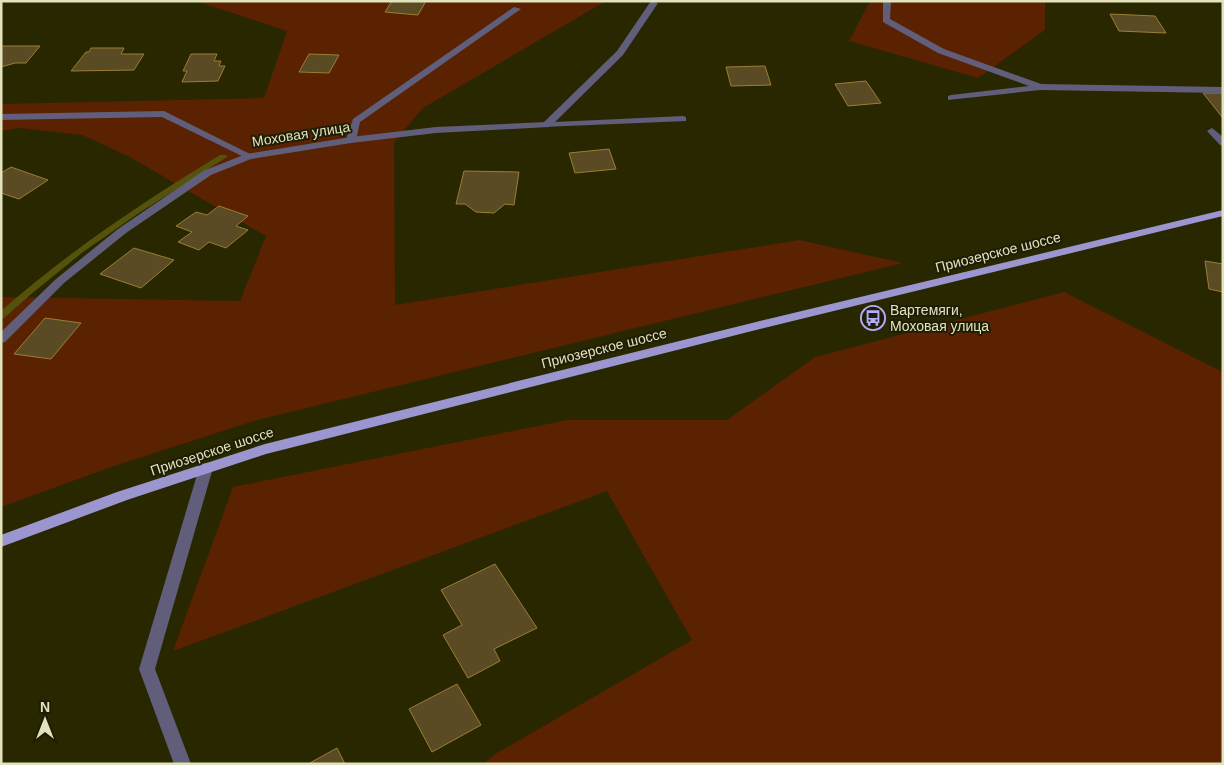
<svg xmlns="http://www.w3.org/2000/svg" width="1224" height="765" font-family="Helvetica,sans-serif">
	<rect width="100%" height="100%" fill="#292700"/>
	<!-- green -->
	<path fill="#5a2200" d="M196 1H606L423 108 394 142 395 305 799 240 903 263 257 420 114 466 1 507V297L240 301 266 236 128 156 82 135 20 128 1 131V104L264 98 287 31Z
		M870 1H1045V30L978 78 849 41Z
		M1064 292 1223 372V764H483L497 753 692 640 607 491 173 651 233 487 568 420H727L815 357Z"/>
	<g fill="none" stroke-linecap="round" stroke-linejoin="round">
		<!-- stream -->
		<path fill="#55530b" fill-rule="evenodd" d="M220 155H226L227 157 139 213 83 252 30 295 4 318 1 319V311C69 251 143 202 220 155Z"/>
	</g>
	<!-- building -->
	<path fill="#5a4b25" stroke="#9b7e33" d="M392 1H426L418 15 385 12Z
		M1110 14 1155 16 1166 33 1119 31Z
		M1 46H40L26 63H15L1 67Z
		M91 48H124L121 54H144L134 70 71 71 86 52H89Z
		M191 54H217L214 61H221L219 66H225L218 81 182 82 187 71H183Z
		M309 54 339 55 329 73 299 72Z
		M765 66 771 85 731 86 726 67Z
		M866 81 881 103 848 106 835 84Z
		M1203 93H1223V117H1222Z
		M609 149 616 169 575 173 569 153Z
		M11 167 48 180 19 199 1 193V173Z
		M464 171 519 172 514 205 505 204 494 213 476 212 465 204H456Z
		M219 206 248 216 236 226 248 230 226 248 209 242 199 250 178 242 192 232 176 226 196 212 207 215Z
		M134 248 174 260 141 288 100 274Z
		M1205 261 1223 264V292L1209 289Z
		M45 318 81 323 51 359 14 354Z
		M495 564 537 628 494 649 500 661 468 678 443 635 462 625 441 590Z
		M457 684 481 725 432 752 409 709Z
		M337 748 345 764H308Z"/>
	<g fill="none" stroke-linecap="round" stroke-linejoin="round">
		<!-- service -->
		<path fill="#605e7a" fill-rule="evenodd" d="M651 1 658 3 623 55 555 122 683 116 686 117V121L543 127V123L617 51Z
			M883 1H891L890 19 944 49 1041 84 1223 87V93L1040 90 948 100V96L951 95 1029 86 938 53 883 22Z
			M514 7 521 9 360 122 356 140 354 142H348L346 140 353 119Z
			M164 111 254 156 252 158H246L162 117 1 120V114Z
			M1212 128 1223 137V146L1220 145 1207 131Z
			M206 463 211 464 213 468 155 669 191 764H174L139 669 199 468 201 464Z"/>
		<!-- minor -->
		<path fill="#605e7a" fill-rule="evenodd" d="M546 122 551 125 549 127 436 133 351 143 251 159 211 175 126 233 64 283 5 342 1 343V332L56 279 118 229 203 171 246 154 351 137 436 127Z"/>
		<!-- primary -->
		<path fill="#9b96d0" fill-rule="evenodd" d="M1223 210V216L752 331 266 454 127 500 1 547V535L117 492 265 444 752 323Z"/>
	</g>
	<!-- icons -->
	<defs>
		<symbol id="bus-ring" viewBox="-11 -11 22 22"><circle r="9.5" fill="#1e1d05" stroke="#b3adf9" stroke-width="1.5"/><path d="M-5-6H5V4H4V6H2V4H-2V6H-4V4H-5ZM-3.5-4V0h7V-4ZM-3.5 1.2v1.5H-2V1.2ZM2 1.2v1.5H3.5V1.2Z" fill="#b3adf9"/></symbol>
	</defs>
	<g fill-rule="evenodd">
		<use href="#bus-ring" x="859" y="304" width="28" height="28"/>
	</g>
	<g text-anchor="middle" stroke-width="4" stroke-linejoin="round" paint-order="stroke">
		<!-- street labels -->
		<g font-size="14" fill="#e2e3bd" stroke="#1e1d05">
			<text transform="translate(301 134) rotate(-9)" y="5">Моховая улица</text>
			<text transform="translate(998 252) rotate(-14)" y="5">Приозерское шоссе</text>
			<text transform="translate(604 348) rotate(-14)" y="5">Приозерское шоссе</text>
			<text transform="translate(212 451) rotate(-18)" y="5">Приозерское шоссе</text>
		</g>
		<!-- poi labels -->
		<g font-size="14" fill="#e2e3bd" stroke="#1e1d05" text-anchor="start">
			<text x="890" y="315">Вартемяги,<tspan x="890" dy="16">Моховая улица</tspan></text>
		</g>
	</g>
	<!-- border -->
	<rect width="1224" height="765" fill="none" stroke="#e2e3bd" stroke-width="5"/>
	<!-- north arrow -->
	<g transform="translate(45 720)" stroke="#1e1d05" stroke-width="4" paint-order="stroke">
	<path d="M0-4L9 19L0 12L-9 19Z" fill="#e2e3bd"/>
	<text y="-8" font-size="14" font-weight="bold" text-anchor="middle" fill="#e2e3bd">N</text>
	</g>
</svg>
